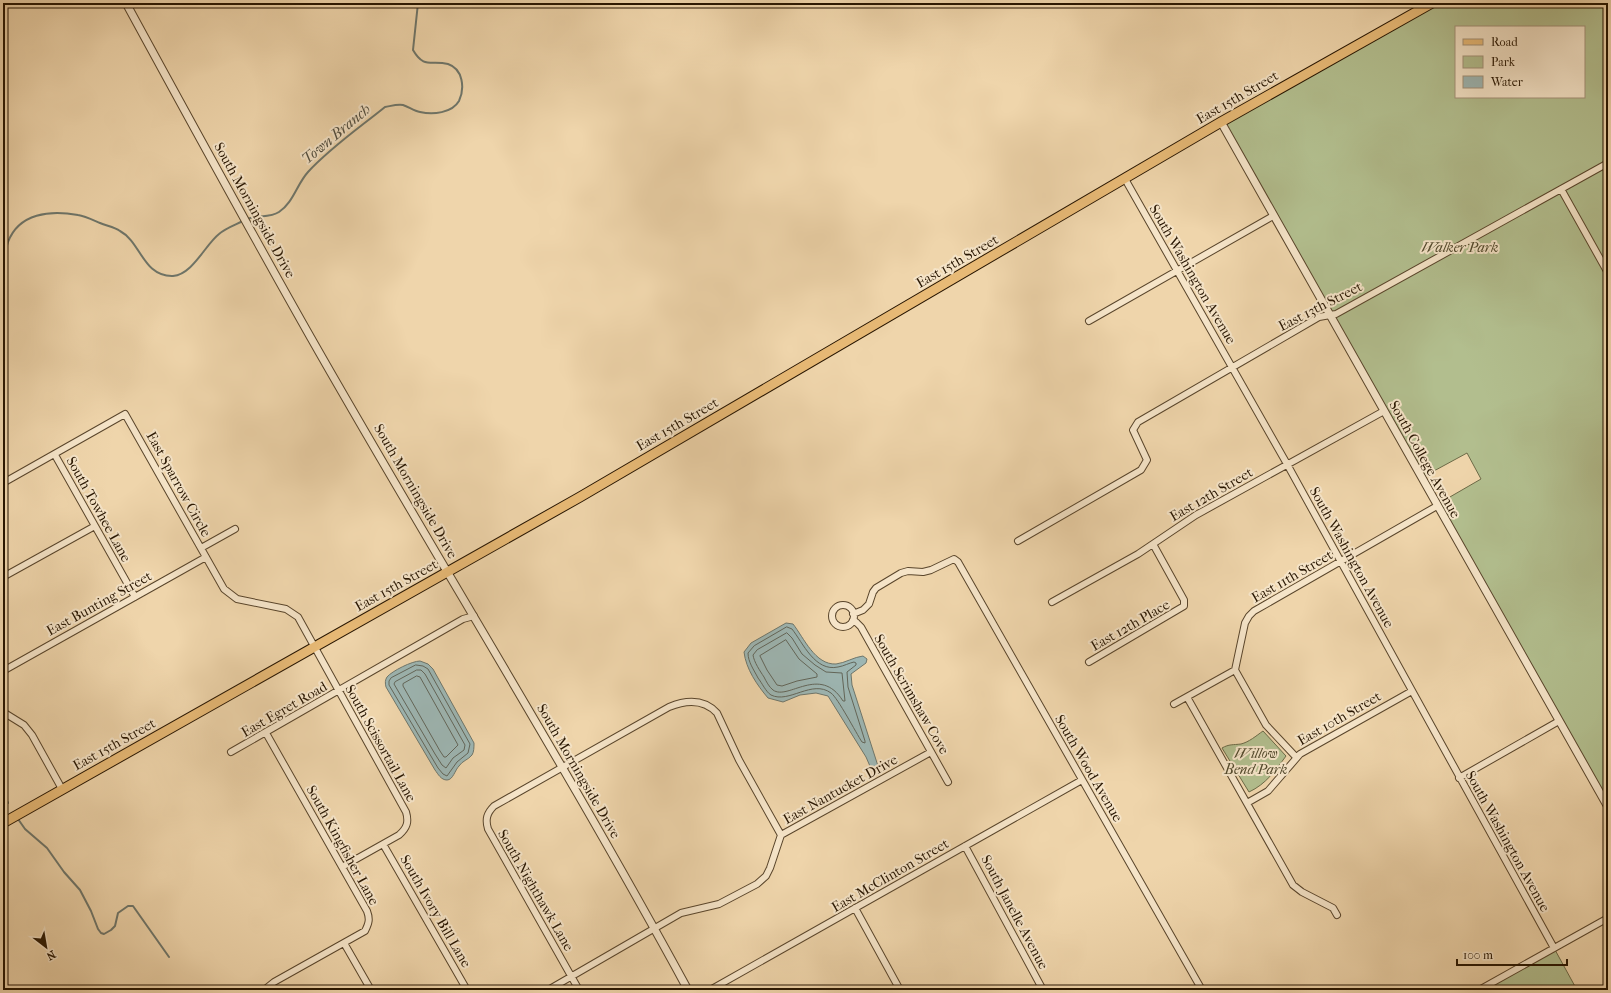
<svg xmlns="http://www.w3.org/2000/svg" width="1611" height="993" font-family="'IM FELL French Canon',serif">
	<rect width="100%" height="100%" fill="#efd5ab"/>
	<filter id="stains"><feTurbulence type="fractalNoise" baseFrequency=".005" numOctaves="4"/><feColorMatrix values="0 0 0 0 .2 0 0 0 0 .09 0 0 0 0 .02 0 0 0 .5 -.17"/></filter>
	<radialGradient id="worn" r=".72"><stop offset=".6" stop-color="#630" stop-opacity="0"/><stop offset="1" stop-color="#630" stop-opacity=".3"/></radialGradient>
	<!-- green -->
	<path fill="#b2be8e" stroke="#6c6a47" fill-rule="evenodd" d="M1432 3H1608V807L1436 505 1481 479 1467 453 1421 478 1221 122ZM1456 27H1584V97H1456Z
		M1263 731 1286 756C1275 771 1266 784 1249 792L1222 748C1229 744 1233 745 1241 744 1249 742 1256 736 1263 731Z
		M1554 948 1577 990H1487L1485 987Z"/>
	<!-- water -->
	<path fill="#9db6b3" stroke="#6e766b" d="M786 623 793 624C804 638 815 665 836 664 845 663 854 657 863 656L867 659 866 663 851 674 852 685 878 766 879 772 877 774 873 773 866 757 828 696 816 693 800 695 783 702 768 698C757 685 746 669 744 652L751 643Z
		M420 661 428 664 433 669 474 743C474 747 474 752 472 755 468 760 462 761 459 766 455 770 453 780 447 780 441 780 438 774 435 770L386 687C385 683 385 680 387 677 392 671 412 661 420 661Z"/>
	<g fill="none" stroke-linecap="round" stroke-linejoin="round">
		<!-- shore -->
		<path stroke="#62665a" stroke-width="1" d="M787 627 792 629C803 643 815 672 838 667 844 666 849 663 854 662L856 663V665L847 672 848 687 865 741V743L862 742C856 733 838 698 831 693 812 679 789 704 771 695 766 692 762 683 758 678 754 670 748 662 748 653L754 646Z
			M787 633 792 638 802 654 815 665 826 672 842 673 845 701H843C820 664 788 701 773 690 769 687 766 681 764 677 760 671 754 662 753 655L757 650Z
			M786 640 799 659 817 674V677L797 681 782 686 777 685 767 670 760 656Z
			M416 665 423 666 428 669 470 744 468 753 457 762 447 776 443 774 438 768 389 685V681L391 678Z
			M417 670H421L425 674 465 745 464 750 453 758 446 768 442 765 435 754 394 684 395 682Z
			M417 676 420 677 458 745 446 757H444L440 751 403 686V684Z"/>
		<!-- stream -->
		<path stroke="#6e766b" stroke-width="2" d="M1603 3 1608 10
			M247 219C257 215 270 218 279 212 293 203 297 184 308 172 330 148 359 128 385 107 391 106 397 104 403 105 409 107 414 111 420 112 433 115 452 113 459 101 465 88 463 69 448 64 431 60 424 69 413 50L418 3
			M3 299C10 279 2 260 8 242 19 213 50 210 78 215 85 216 93 220 100 223 107 226 114 227 120 231 141 242 143 277 173 276 193 274 205 245 219 234 226 228 235 225 243 221
			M3 791 8 803
			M18 819 25 829 47 848 64 872 80 890 91 911 98 929 101 933 104 934 111 930 115 926 118 913 128 906H133L169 957"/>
		<defs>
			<path id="minor" d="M1125 179 1287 464 1554 948
				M1561 189 1608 273
				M1089 321 1273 216
				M55 455 135 597
				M3 483 125 414 224 589 237 599 286 609 298 617 406 812C409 822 407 828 399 835L342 867
				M1018 541 1141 470 1147 460 1133 430 1138 422 1319 317 1336 314 1608 163
				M201 548 235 529
				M3 577 95 526
				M1052 602 1138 554 1196 515 1384 411
				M832 616a11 11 0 1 1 22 0a11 11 0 1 1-22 0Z
				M853 614 863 610 869 604 873 592 876 588 901 573 908 571 923 572 931 570 954 559 958 562 1202 990
				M853 620 857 623 861 627 948 782
				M1089 662 1184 606V600L1153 544
				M1235 670 1266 725 1296 757
				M3 671 206 557
				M1187 697 1293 885 1302 892 1333 908 1337 915
				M1174 704 1235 670 1245 623 1249 616 1254 611 1437 506
				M3 712 24 725 32 735 62 789
				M231 752 463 619 474 616
				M1459 778 1559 721
				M1247 803 1268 791 1300 754 1412 691
				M383 844 467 990
				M965 846 1043 990
				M855 908 900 990
				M344 943 371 990
				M264 990 274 982 365 931C369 923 370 919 367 911L266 733
				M548 990 681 913 719 904 757 884 766 876 770 868 781 835 931 752
				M579 990 488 829C485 819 487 813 494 806L669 707C686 700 704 699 717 713L739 760 781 835
				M710 990 1082 780
				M1479 990 1608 918"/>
			<path id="tertiary" d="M126 3C187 115 248 227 311 338 435 556 568 769 688 990
				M1221 122 1608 807"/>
			<path id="primary" d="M3 823 580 497 1221 122 1432 3"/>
		</defs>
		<!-- minor casing -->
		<use href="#minor" stroke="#59452b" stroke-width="8"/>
		<!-- tertiary casing -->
		<use href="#tertiary" stroke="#59452b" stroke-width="9"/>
		<!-- primary casing -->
		<use href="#primary" stroke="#271500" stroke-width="11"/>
		<!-- minor -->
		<use href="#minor" stroke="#f5e4c8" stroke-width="6"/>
		<!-- tertiary -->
		<use href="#tertiary" stroke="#f5e4c8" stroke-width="7"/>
		<!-- primary -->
		<use href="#primary" stroke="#e8ba76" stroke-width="9"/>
	</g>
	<g text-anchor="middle" stroke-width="4" stroke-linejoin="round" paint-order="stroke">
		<!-- street labels -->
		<g font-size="14" fill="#271500" stroke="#f5e4c8">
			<text transform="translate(1237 97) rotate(-30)" y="5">East 15th Street</text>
			<text transform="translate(255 210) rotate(61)" y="5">South Morningside Drive</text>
			<text transform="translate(957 261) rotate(-30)" y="5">East 15th Street</text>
			<text transform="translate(1193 274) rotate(60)" y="5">South Washington Avenue</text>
			<text transform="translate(1320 306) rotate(-27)" y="5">East 13th Street</text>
			<text transform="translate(677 424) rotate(-30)" y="5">East 15th Street</text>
			<text transform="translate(1425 459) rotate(61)" y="5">South College Avenue</text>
			<text transform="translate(179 484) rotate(61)" y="5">East Sparrow Circle</text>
			<text transform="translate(416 491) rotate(60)" y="5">South Morningside Drive</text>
			<text transform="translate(1211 494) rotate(-30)" y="5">East 12th Street</text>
			<text transform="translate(99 509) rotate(61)" y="5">South Towhee Lane</text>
			<text transform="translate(1352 557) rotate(61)" y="5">South Washington Avenue</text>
			<text transform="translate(1292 576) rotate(-30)" y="5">East 11th Street</text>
			<text transform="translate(396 585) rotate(-29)" y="5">East 15th Street</text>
			<text transform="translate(99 603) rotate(-29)" y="5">East Bunting Street</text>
			<text transform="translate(1130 625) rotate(-30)" y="5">East 12th Place</text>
			<text transform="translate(912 694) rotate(60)" y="5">South Scrimshaw Cove</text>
			<text transform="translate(284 709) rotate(-30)" y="5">East Egret Road</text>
			<text transform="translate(1339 718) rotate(-30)" y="5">East 10th Street</text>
			<text transform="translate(381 743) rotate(61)" y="5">South Scissortail Lane</text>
			<text transform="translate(114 744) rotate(-29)" y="5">East 15th Street</text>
			<text transform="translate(1089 768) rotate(60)" y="5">South Wood Avenue</text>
			<text transform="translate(579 771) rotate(60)" y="5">South Morningside Drive</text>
			<text transform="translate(840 789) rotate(-29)" y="5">East Nantucket Drive</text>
			<text transform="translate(1508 841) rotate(61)" y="5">South Washington Avenue</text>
			<text transform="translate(343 845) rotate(61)" y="5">South Kingfisher Lane</text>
			<text transform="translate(890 875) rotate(-30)" y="5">East McClinton Street</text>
			<text transform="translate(536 890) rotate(60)" y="5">South Nighthawk Lane</text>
			<text transform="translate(436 911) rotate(60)" y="5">South Ivory Bill Lane</text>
			<text transform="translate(1015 912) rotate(62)" y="5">South Janelle Avenue</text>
		</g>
		<!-- park labels -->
		<g font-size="14" font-style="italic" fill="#51482b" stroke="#f5e4c8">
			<text x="1460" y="252">Walker Park</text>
			<text x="1256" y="758">Willow<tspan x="1256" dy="16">Bend Park</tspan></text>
		</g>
		<!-- water labels -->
		<g font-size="15" font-style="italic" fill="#504d3f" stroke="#f5e4c8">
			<text transform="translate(336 134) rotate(-40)" y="5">Town Branch</text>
		</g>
	</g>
	<!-- margin -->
	<rect width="1611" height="993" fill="none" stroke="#efd5ab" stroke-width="16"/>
	<rect x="4" y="4" width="1603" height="985" fill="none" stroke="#271500" stroke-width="2"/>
	<rect x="8" y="8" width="1595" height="977" fill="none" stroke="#271500"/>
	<!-- legend -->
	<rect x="1455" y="26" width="130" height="72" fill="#f5e4c8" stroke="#a39178"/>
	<rect x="1463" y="39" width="20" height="6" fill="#e8ba76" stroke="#a39178"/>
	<text x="1491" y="46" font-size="12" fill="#271500">Road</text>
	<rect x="1463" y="56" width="20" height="12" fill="#b2be8e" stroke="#a39178"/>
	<text x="1491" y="66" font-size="12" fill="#271500">Park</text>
	<rect x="1463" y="76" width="20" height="12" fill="#9db6b3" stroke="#a39178"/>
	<text x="1491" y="86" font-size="12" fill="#271500">Water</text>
	<!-- north arrow -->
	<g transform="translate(46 947) rotate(149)" stroke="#f5e4c8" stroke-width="3" paint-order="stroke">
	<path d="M0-3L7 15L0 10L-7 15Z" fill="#271500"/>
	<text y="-6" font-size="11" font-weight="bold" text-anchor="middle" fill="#271500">N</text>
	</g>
	<!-- scale -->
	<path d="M1457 959v6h110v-6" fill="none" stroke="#271500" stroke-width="2"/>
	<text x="1463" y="959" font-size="12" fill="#271500" stroke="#f5e4c8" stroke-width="3" paint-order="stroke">100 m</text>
	<rect width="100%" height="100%" filter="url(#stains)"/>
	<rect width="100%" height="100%" fill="url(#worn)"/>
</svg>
